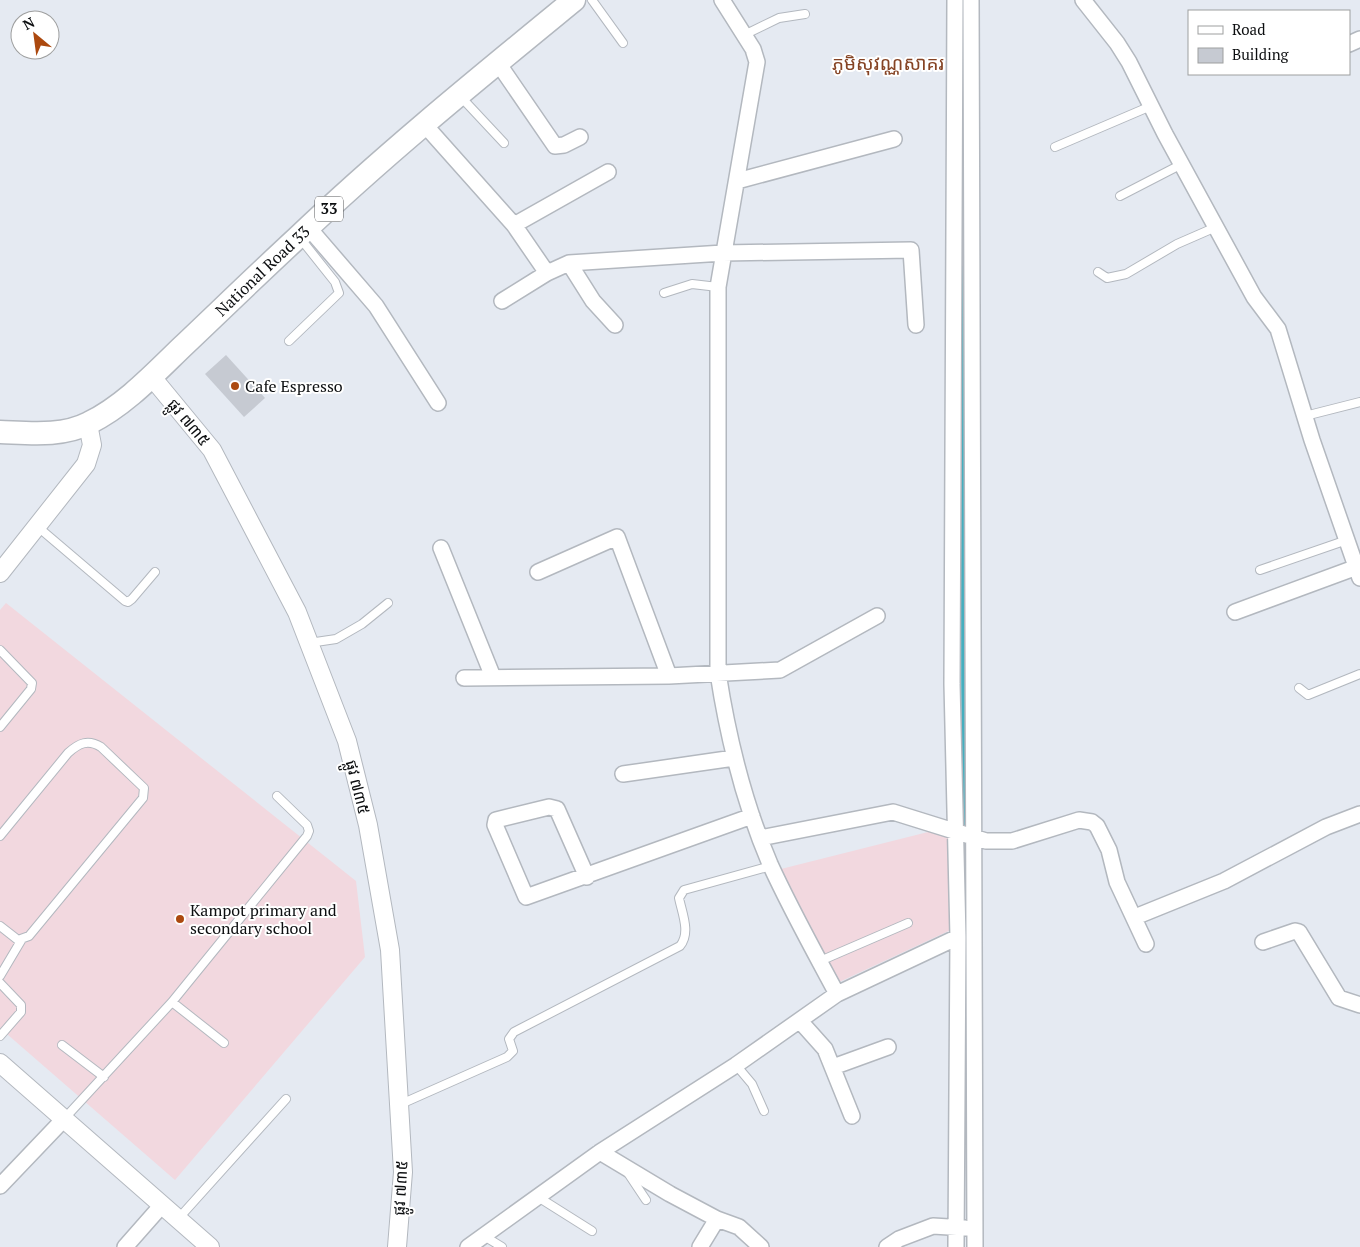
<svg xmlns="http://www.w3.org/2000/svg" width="1360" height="1247" font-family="'PT Serif','Noto Sans Khmer',serif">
	<rect width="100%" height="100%" fill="#e5eaf2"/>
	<!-- education -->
	<path fill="#f2d8df" d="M6 603 356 881 365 957 175 1180 0 1028V610Z
		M932 831 952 838 955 928 835 984 777 870Z"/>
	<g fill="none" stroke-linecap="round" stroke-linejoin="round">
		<!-- stream -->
		<path stroke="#45afbf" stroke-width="4.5" d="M962 116 964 891"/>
	</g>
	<!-- building -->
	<path fill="#c6cad2" d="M226 355 265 398 244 417 205 374Z"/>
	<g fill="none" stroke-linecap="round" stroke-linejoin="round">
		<defs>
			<path id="service" d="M592 0 623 43
				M744 35 779 18 805 14
				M460 96 504 143
				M1055 147 1151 106
				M1120 196 1182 164
				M1098 272 1107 278 1126 274 1177 244 1216 227
				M664 293 692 284 718 287
				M289 341 339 293 335 282 300 238
				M1305 416 1360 402
				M38 527 125 601 128 602 132 599 155 572
				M1260 570 1347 540
				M309 643 336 639 362 624 388 603
				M0 650 32 683 31 689 0 727
				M1299 688 1308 695 1360 674
				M0 836 68 753C79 743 88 739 101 747L144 788 143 798 29 936 18 940 0 926
				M820 961 908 923
				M0 976 22 939
				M0 983 21 1005V1012L0 1036
				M172 1002 224 1043
				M62 1045 104 1077
				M736 1065 752 1084 764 1111
				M401 1104 507 1057 513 1051 509 1039 514 1032 680 946C691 933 682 913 679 898L684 890 771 866
				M64 1119 172 1002 307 836 309 831 307 825 277 796
				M628 1173 646 1200
				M538 1197 592 1231
				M178 1219 286 1099
				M484 1236 502 1247"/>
			<path id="minor" d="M955 0 952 684 958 937
				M971 0 975 1247
				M1083 0 1117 43 1129 62 1165 134 1254 297 1278 329 1312 440 1360 578
				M1349 44 1360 39
				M498 63 555 146 564 145 580 137
				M424 124 514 225 547 273
				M737 181 894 139
				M514 225 608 172
				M308 227 376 306 438 403
				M569 263 593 301 615 325
				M502 301 547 273 569 263 723 253 911 250 916 325
				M441 548 493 677
				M538 572 617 537 669 676
				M1235 612 1357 567
				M464 678 669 676 780 670 877 616
				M623 774 734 758
				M760 838 893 812 986 841H1012L1079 820 1092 822 1097 826 1109 850 1117 882 1146 944
				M587 877 557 809 549 807 496 820 495 825 526 897 752 816
				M1135 917 1224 881 1326 827 1360 814
				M1263 942 1295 931 1299 932 1339 998 1360 1005
				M837 994 958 937 956 1247
				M800 1021 825 1049 852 1116
				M833 1067 888 1047
				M600 1152 670 1194 717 1219 739 1227 761 1247
				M0 1186 64 1119
				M125 1247 162 1205
				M468 1247 600 1152 736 1065 837 994C814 951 790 908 770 864 744 803 728 738 718 673V287L757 62 753 49 722 0
				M700 1247 717 1219
				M887 1247 899 1239 933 1226 965 1228"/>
			<path id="tertiary" d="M151 376 212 450 297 612 347 741 368 825 390 950 403 1172 397 1247
				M0 573 86 464 92 445 88 424
				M0 1063 210 1247"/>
			<g id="primary">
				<path id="s1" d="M0 432C29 433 62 437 89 423 124 406 154 374 182 347 220 311 258 274 297 238 385 154 480 77 574 0"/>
			</g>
		</defs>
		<!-- service casing -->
		<use href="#service" stroke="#b3b8bf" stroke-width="10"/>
		<!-- minor casing -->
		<use href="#minor" stroke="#b3b8bf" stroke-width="18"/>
		<!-- tertiary casing -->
		<use href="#tertiary" stroke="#b3b8bf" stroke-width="20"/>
		<!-- primary casing -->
		<use href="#primary" stroke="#b3b8bf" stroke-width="25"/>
		<!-- service -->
		<use href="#service" stroke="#fff" stroke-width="8"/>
		<!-- minor -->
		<use href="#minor" stroke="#fff" stroke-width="15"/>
		<!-- tertiary -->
		<use href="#tertiary" stroke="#fff" stroke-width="18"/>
		<!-- primary -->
		<use href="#primary" stroke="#fff" stroke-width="22"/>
	</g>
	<!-- markers -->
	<g fill="#ac490f" stroke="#fff" stroke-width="2">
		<circle cx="235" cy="386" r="5"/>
		<circle cx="180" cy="919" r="5"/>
	</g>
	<g text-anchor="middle" stroke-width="4" stroke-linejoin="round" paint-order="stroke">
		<!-- shield labels -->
		<rect fill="#fff" stroke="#555658" stroke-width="1" x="315" y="196.5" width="28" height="25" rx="4"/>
		<g font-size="15" font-weight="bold" fill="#0c0e10">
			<text x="329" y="214">33</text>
		</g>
		<!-- street labels -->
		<g font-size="16" fill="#0c0e10" stroke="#fff">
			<text dy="6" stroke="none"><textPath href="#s1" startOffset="322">National Road 33</textPath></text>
			<text transform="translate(189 422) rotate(50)" y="6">ផ្លូវ ៧៣៥</text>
			<text transform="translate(358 787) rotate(76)" y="6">ផ្លូវ ៧៣៥</text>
			<text transform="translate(400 1188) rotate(-87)" y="6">ផ្លូវ ៧៣៥</text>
		</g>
		<!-- poi labels -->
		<g font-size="16" fill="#0c0e10" stroke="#fff" text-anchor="start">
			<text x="245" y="392">Cafe Espresso</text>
			<text x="190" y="916">Kampot primary and<tspan x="190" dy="18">secondary school</tspan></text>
		</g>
		<!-- quarter labels -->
		<g font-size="19" fill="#854324" stroke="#fff">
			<text x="888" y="70">ភូមិសុវណ្ណសាគរ</text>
		</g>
	</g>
	<!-- legend -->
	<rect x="1188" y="10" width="162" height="65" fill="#ffffff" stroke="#9e9f9f"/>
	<rect x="1198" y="26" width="25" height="8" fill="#ffffff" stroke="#9e9f9f"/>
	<text x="1232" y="35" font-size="15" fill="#0c0e10">Road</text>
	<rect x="1198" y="48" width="25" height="15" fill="#c6cad2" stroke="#9e9f9f"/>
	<text x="1232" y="60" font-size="15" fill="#0c0e10">Building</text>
	<!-- north arrow -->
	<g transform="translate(35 35) rotate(331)"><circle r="24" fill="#ffffff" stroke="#9e9f9f"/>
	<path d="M0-4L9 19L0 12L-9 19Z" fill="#ac490f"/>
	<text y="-8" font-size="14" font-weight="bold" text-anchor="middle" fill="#0c0e10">N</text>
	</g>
</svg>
